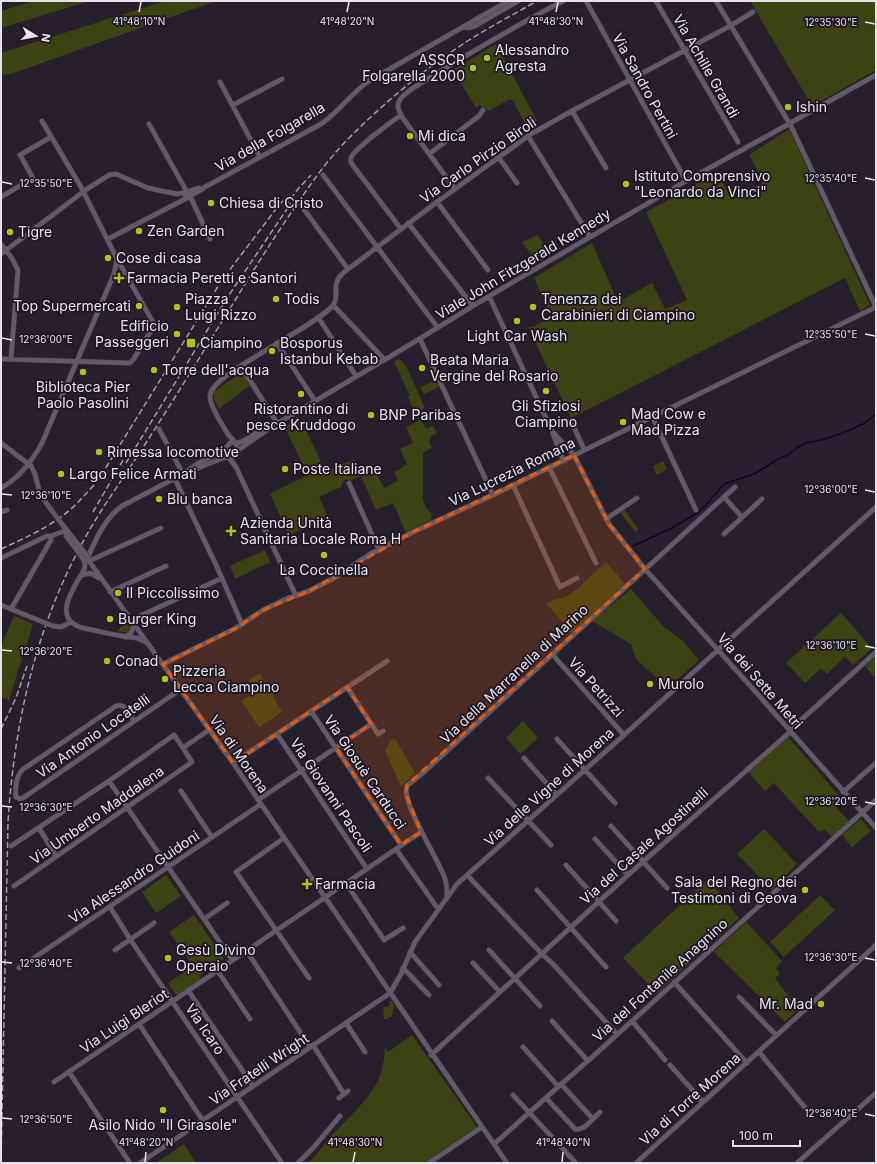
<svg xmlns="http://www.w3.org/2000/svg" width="877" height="1164" font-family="Inter,sans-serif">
	<rect width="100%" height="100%" fill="#25202c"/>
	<!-- green -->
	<path fill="#3b4312" d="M33 1H89L1 28V11Z
		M165 1H216L11 74 1 75V53Z
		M750 1H876V70L812 106Z
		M496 44 537 121 527 127 513 101 510 99 488 111 486 108 479 105 476 108 453 70Z
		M789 129 870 305 860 311 845 278 571 418 528 327H532L552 318 534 278 592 243 618 302 652 283 665 309 687 300 646 212 717 173 732 200 743 194 746 200 756 195 752 189 761 184 763 180 749 155Z
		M537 235 550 252 535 260 522 242Z
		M399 359 406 366 425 408 418 412 426 429 433 426 437 433 431 436 429 442 432 448 423 453V500L427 509 432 514 431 520 406 533 393 503 376 510 361 476 349 481 348 479 343 481 341 487 319 497 328 517 289 535 270 494 308 475 284 426 294 421H298L301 420 326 472 354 459 360 473 373 467 384 488 398 481 394 472 403 468V466L407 465 400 449 413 443 406 427 419 421 408 397 410 396 394 362Z
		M242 372 250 385 219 409 214 399V392Z
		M435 380 439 387 424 394 420 387Z
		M663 461 667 469 657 475 653 466Z
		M624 509 639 530 635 532 620 512Z
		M265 550 270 562 235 579 230 566Z
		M606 562 625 584 572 633 546 603 567 596 577 589Z
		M631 589 663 626 683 641 699 660 668 688 636 659 631 644 592 621Z
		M119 611 130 627V631L128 633 117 631C127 623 121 622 119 611Z
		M841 613 872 648 853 665 845 657 827 674 821 668 805 683 786 663Z
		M14 616 33 624 9 700 1 697V646Z
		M876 656V679L865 666Z
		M260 673 282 712 259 727 241 701 254 693 249 680Z
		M523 721 538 738 520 754 506 738Z
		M788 737 843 800 837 808 849 821 832 837 825 830 819 832 774 783 765 791 748 772Z
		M392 739 396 740 415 773 401 787 385 750Z
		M861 819 871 831 852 847 842 835Z
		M764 829 797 864 772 890 737 854Z
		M166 875 181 896 156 913 142 892Z
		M708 879 739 918 657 993 623 958Z
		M820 895 835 910 784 957 770 942Z
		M194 915 224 959 199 976 201 979 177 996 168 983 193 966 169 932Z
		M746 922 782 961 776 968 780 974 775 978 798 1009 785 1022 714 952Z
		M391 1000 394 1005 392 1016 387 1019H384L383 1007H388Z
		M412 1035 477 1127 425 1163H308C317 1155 324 1145 332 1135 346 1120 371 1098 379 1078 383 1069 384 1059 385 1048L388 1052Z
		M184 1144 196 1163H156Z"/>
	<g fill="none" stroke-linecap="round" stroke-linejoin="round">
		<!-- stream -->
		<path stroke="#170228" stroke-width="1.5" d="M633 546 670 529 697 513 706 505 724 484 756 473 780 458 788 455 798 447 806 443 821 440 843 433 865 423 876 414"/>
		<defs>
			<path id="minor" d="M586 1 686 181
				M656 1 738 142
				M716 1 788 121
				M464 27 468 28 475 26 518 1
				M220 82 260 157
				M233 105 282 79
				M572 111 606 168
				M401 115C391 122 354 149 351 158 350 161 351 162 352 164L401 229
				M792 122 876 75
				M149 124 187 192 199 188
				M791 126 876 307
				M528 136 590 237
				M429 154 479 116 483 110
				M499 158 517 183
				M323 175 438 328
				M455 189 402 117C399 111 396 105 400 100 405 91 424 82 432 76 475 50 519 24 563 1
				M1 197 33 178 20 155 51 137
				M437 202 488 270
				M300 204 348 269
				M408 223 473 306
				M108 239 187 198
				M210 239 190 196V194L188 192 185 193V196L189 197 190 196 204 188 205 187 321 124C339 112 351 93 369 81L508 1
				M1 244 11 257 18 270 11 359
				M1 254 87 189 109 175 116 174 148 188 177 194 186 192
				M489 296 552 431 563 460
				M333 305 385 360
				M318 317 356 376
				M420 339 493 495
				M277 343 315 401
				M1 359 130 363 133 360 154 326 153 322 117 259 81 187 42 121
				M241 366 277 423
				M652 416 696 510
				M571 421 584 449
				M159 429 183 474
				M552 431 574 455 609 524 645 569 754 690 876 828
				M235 442 230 443 226 448V454L228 458H232L235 456 237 446C235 441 231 438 228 434 223 426 209 405 210 396 211 382 244 364 255 357 270 347 327 316 334 304 340 293 330 285 343 273L437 202 531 134 572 111 730 26 753 12
				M1 443 31 466 35 474 40 494 49 507
				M236 443C250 442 259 426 273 426
				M237 451 273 426 401 350 496 292 686 181 787 125
				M227 457 223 458 183 474 122 506C105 518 96 539 88 557L89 561 233 763 507 1163
				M229 458 236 467 296 596
				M549 467 596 563
				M184 473 197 464 226 449
				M175 479 217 567 242 624
				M349 483 379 550
				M513 485 560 587 577 578
				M1 488C20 478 32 461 42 443L114 274 117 260
				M724 497 742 517
				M1 512 7 510
				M606 519 637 498
				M62 524 73 538
				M67 530 66 536 70 541
				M724 534 762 499
				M1 558 47 536H51L67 530
				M84 560C87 569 82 573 78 580 71 592 58 614 74 624 80 629 90 629 97 631 111 634 124 637 137 638L146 642
				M89 561 161 528
				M82 575 90 573 99 578
				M110 592 166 566
				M1 605 33 618
				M11 609 51 540V536
				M131 620 218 580
				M53 626 61 627 71 622
				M126 637 131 633 134 625
				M552 654 624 735
				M163 664 236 628 263 610 286 599 309 591 334 578 372 553 411 533 493 495 876 307
				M347 687 378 734 383 731
				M311 711 401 845
				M134 721C130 714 126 703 116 706L22 770C16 777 15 789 16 797L20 799 23 798 181 689
				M789 731 876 652
				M277 734 367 869
				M557 739 615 803
				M524 758 557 795
				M233 763 387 661
				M488 778 551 845
				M109 781 204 919
				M181 791 212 837
				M843 792 876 763
				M258 800 371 724
				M611 826 667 888
				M39 828 56 856
				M284 838 236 872 309 978
				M595 839 628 875
				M11 846 109 781 174 735 183 748
				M396 849 438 909
				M566 865 616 921
				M467 875 542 954 553 964 617 1034
				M346 883 384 940 403 928
				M14 886 192 762 183 748 209 730
				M537 890 606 967
				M447 897C447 891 447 884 445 879 440 861 400 801 407 786L424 772 735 487
				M227 903 204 919 232 960
				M110 907 130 939 282 1163
				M115 950 154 923
				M246 950 310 1047
				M489 950 540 1006
				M410 952 439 985
				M473 963 500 992
				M19 968 261 804
				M403 968 429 995
				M217 970 250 1019
				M674 982 747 1063
				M188 990 253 1086
				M739 997 776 1035
				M552 1021 588 1061
				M632 1021 665 1060
				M346 1023 365 1052
				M139 1024 203 1121
				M313 1045 344 1094
				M523 1047 558 1086
				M759 1052 807 1110
				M431 1055 628 875 790 732
				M670 1065 703 1102
				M69 1072 130 1163
				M54 1082 421 832
				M513 1095 576 1163
				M339 1098 348 1091
				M546 1098 575 1129C582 1131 588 1124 593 1119L561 1084
				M593 1119 600 1112
				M494 1144C526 1116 557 1087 589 1060L876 800
				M140 1163 390 993 401 974 415 942 457 884 624 735 876 507
				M298 1163 313 1148 340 1116
				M429 1163 482 1127
				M636 1163 876 945
				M797 1163 876 1093"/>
		</defs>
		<!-- minor casing -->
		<use href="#minor" stroke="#423d48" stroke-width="5.5"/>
		<!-- minor -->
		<use href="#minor" stroke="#615a69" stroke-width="4.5"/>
		<!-- rail -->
		<path stroke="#a29da7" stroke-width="1.5" stroke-dasharray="6 3" stroke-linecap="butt" d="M285 206 298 189 311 175
			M126 463 227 298 291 203
			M93 512 126 455
			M1 549C25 538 50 527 71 509 80 501 88 491 97 482L222 280 279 205 288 196
			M1 729 16 698 27 666
			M1 1163 8 822C14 727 34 634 79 549 93 522 110 497 127 472 156 428 184 383 211 339 238 296 264 252 293 210 310 185 327 160 349 138 381 106 416 76 454 50 480 32 509 17 537 1"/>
		<defs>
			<path id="minor-bridge" d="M49 507 62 524
				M73 538 88 557
				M70 541 84 560
				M33 618 53 626"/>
		</defs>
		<!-- minor-bridge casing -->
		<use href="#minor-bridge" stroke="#423d48" stroke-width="5.5" stroke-linecap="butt"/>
		<!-- minor-bridge -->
		<use href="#minor-bridge" stroke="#615a69" stroke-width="4.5"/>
	</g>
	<!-- marked area -->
	<path fill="#e8590c" fill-opacity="0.2" stroke="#e8590c" stroke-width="3" stroke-dasharray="8 5" stroke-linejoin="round" d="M574 455 609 524 645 569 407 785 406 793 421 832 401 845 336 748 371 724 347 687 233 763 163 664 236 628 263 610 309 591 411 533Z"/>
	<!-- ticks -->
	<path fill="none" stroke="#e7e3ec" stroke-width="1.5" d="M139 12 141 2M347 12 349 2M556 12 558 2M865 22 875 24M865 178 875 180M2 182 12 184M865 334 875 336M2 338 12 340M865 490 875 492M2 494 12 495M865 646 875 648M2 650 12 651M865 802 875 804M2 806 12 807M865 958 875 960M2 962 12 963M865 1114 875 1116M2 1118 12 1119M145 1162 146 1152M353 1162 355 1152M562 1162 563 1152"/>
	<!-- markers -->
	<g fill="#adc60f" stroke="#1c1622" stroke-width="1.5">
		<circle cx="487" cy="58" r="4"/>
		<circle cx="473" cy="68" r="4"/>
		<circle cx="788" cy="107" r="4"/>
		<circle cx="410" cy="136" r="4"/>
		<circle cx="626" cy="184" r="4"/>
		<circle cx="211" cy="203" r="4"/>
		<circle cx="139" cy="231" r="4"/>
		<circle cx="10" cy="232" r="4"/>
		<circle cx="108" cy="258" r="4"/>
		<path d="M117 272h4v4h4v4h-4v4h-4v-4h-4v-4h4z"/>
		<circle cx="276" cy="299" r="4"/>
		<circle cx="139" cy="306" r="4"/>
		<circle cx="177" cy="307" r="4"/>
		<circle cx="533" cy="307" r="4"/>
		<circle cx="517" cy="321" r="4"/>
		<circle cx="177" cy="334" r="4"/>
		<rect x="186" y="338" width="10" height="10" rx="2"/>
		<circle cx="272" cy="351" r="4"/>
		<circle cx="422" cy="368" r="4"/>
		<circle cx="154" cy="370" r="4"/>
		<circle cx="83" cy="372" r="4"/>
		<circle cx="546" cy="391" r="4"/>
		<circle cx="301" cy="394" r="4"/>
		<circle cx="371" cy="415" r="4"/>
		<circle cx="623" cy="422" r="4"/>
		<circle cx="99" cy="452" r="4"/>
		<circle cx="285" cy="469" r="4"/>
		<circle cx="61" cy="474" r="4"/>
		<circle cx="159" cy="499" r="4"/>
		<path d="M229 525h4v4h4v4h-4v4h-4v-4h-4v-4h4z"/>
		<circle cx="324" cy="555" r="4"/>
		<circle cx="118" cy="593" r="4"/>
		<circle cx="110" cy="619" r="4"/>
		<circle cx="107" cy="661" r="4"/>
		<circle cx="165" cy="679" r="4"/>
		<circle cx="650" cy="684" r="4"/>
		<path d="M305 878h4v4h4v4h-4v4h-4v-4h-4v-4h4z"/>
		<circle cx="805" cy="890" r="4"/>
		<circle cx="168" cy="958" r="4"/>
		<circle cx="821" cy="1004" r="4"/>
		<circle cx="163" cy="1110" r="4"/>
	</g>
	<g text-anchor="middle" stroke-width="3.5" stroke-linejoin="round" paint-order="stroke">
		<!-- poi labels -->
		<g font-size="14" fill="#e7e3ec" stroke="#1c1622" text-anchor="start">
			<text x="495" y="55">Alessandro<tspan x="495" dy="16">Agresta</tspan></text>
			<text x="465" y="65" text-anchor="end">ASSCR<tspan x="465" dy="16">Folgarella 2000</tspan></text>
			<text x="796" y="112">Ishin</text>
			<text x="418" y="141">Mi dica</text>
			<text x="634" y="181">Istituto Comprensivo<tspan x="634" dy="16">"Leonardo da Vinci"</tspan></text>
			<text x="219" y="208">Chiesa di Cristo</text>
			<text x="147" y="236">Zen Garden</text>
			<text x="18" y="237">Tigre</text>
			<text x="116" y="263">Cose di casa</text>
			<text x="127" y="283">Farmacia Peretti e Santori</text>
			<text x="185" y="304">Piazza<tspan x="185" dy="16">Luigi Rizzo</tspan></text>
			<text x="284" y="304">Todis</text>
			<text x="541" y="304">Tenenza dei<tspan x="541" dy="16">Carabinieri di Ciampino</tspan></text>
			<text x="131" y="311" text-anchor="end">Top Supermercati</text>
			<text x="169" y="331" text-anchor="end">Edificio<tspan x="169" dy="16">Passeggeri</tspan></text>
			<text x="517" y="341" text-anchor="middle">Light Car Wash</text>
			<text x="200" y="348">Ciampino</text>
			<text x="280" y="348">Bosporus<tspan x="280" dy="16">Istanbul Kebab</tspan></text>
			<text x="430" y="365">Beata Maria<tspan x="430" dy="16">Vergine del Rosario</tspan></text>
			<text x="162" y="375">Torre dell'acqua</text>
			<text x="83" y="392" text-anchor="middle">Biblioteca Pier<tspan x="83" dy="16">Paolo Pasolini</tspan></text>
			<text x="546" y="411" text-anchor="middle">Gli Sfiziosi<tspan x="546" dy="16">Ciampino</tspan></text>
			<text x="301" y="414" text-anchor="middle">Ristorantino di<tspan x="301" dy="16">pesce Kruddogo</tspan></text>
			<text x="631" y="419">Mad Cow e<tspan x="631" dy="16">Mad Pizza</tspan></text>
			<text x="379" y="420">BNP Paribas</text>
			<text x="107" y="457">Rimessa locomotive</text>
			<text x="293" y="474">Poste Italiane</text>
			<text x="69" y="479">Largo Felice Armati</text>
			<text x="167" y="504">Blu banca</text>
			<text x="240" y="528">Azienda Unità<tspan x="240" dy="16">Sanitaria Locale Roma H</tspan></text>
			<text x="324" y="575" text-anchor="middle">La Coccinella</text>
			<text x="126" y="598">Il Piccolissimo</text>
			<text x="118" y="624">Burger King</text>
			<text x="115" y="666">Conad</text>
			<text x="173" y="676">Pizzeria<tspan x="173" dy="16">Lecca Ciampino</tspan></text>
			<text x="658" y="689">Murolo</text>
			<text x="797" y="887" text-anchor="end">Sala del Regno dei<tspan x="797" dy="16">Testimoni di Geova</tspan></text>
			<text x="315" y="889">Farmacia</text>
			<text x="176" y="955">Gesù Divino<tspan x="176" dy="16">Operaio</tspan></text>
			<text x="813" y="1009" text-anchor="end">Mr. Mad</text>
			<text x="163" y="1130" text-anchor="middle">Asilo Nido "Il Girasole"</text>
		</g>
		<!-- street labels -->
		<g font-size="14" fill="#e7e3ec" stroke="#1c1622">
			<text transform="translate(706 66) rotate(60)" y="5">Via Achille Grandi</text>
			<text transform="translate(645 86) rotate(61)" y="5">Via Sandro Pertini</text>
			<text transform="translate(270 137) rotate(-30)" y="5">Via della Folgarella</text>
			<text transform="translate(478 160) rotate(-35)" y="5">Via Carlo Pirzio Biroli</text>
			<text transform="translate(523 264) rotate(-31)" y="5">Viale John Fitzgerald Kennedy</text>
			<text transform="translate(512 472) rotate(-26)" y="5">Via Lucrezia Romana</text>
			<text transform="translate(514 674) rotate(-43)" y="5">Via della Marranella di Marino</text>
			<text transform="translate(760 681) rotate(49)" y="5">Via dei Sette Metri</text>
			<text transform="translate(596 687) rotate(48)" y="5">Via Petrizzi</text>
			<text transform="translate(93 736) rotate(-35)" y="5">Via Antonio Locatelli</text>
			<text transform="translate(239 754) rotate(55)" y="5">Via di Morena</text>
			<text transform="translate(365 772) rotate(56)" y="5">Via Giosuè Carducci</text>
			<text transform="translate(549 787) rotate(-42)" y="5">Via delle Vigne di Morena</text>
			<text transform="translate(331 795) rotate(56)" y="5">Via Giovanni Pascoli</text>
			<text transform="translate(97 815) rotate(-35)" y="5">Via Umberto Maddalena</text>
			<text transform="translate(644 846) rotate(-42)" y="5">Via del Casale Agostinelli</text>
			<text transform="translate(134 877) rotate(-34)" y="5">Via Alessandro Guidoni</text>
			<text transform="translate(660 980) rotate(-42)" y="5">Via del Fontanile Anagnino</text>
			<text transform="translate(124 1021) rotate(-34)" y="5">Via Luigi Bleriot</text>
			<text transform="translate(205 1029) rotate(56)" y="5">Via Icaro</text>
			<text transform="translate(259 1069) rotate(-34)" y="5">Via Fratelli Wright</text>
			<text transform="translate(690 1099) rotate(-42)" y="5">Via di Torre Morena</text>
		</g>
	</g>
	<g font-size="10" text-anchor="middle" fill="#e7e3ec" stroke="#1c1622" stroke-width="3.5" stroke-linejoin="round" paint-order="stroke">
		<text x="139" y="25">41°48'10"N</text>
		<text x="347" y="25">41°48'20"N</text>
		<text x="556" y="25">41°48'30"N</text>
		<text x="831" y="26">12°35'30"E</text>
		<text x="831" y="182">12°35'40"E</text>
		<text x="46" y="187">12°35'50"E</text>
		<text x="831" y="338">12°35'50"E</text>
		<text x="46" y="343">12°36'00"E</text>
		<text x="831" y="493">12°36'00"E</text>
		<text x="46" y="499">12°36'10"E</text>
		<text x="831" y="649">12°36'10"E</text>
		<text x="46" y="655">12°36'20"E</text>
		<text x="831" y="805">12°36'20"E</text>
		<text x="46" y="811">12°36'30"E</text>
		<text x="831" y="961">12°36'30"E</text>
		<text x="46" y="967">12°36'40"E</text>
		<text x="831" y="1117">12°36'40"E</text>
		<text x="46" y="1123">12°36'50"E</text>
		<text x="146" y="1146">41°48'20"N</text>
		<text x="355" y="1146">41°48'30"N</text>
		<text x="563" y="1146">41°48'40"N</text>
	</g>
	<!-- border -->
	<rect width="877" height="1164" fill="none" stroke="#e7e3ec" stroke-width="4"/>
	<!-- north arrow -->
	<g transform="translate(36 36) rotate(100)" stroke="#1c1622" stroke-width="3" paint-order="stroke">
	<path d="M0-3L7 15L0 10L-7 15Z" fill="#e7e3ec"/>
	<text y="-6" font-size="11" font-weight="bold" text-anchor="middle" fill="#e7e3ec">N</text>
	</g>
	<!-- scale -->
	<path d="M733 1140v6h67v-6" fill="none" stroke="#e7e3ec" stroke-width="2"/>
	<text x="739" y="1140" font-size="12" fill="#e7e3ec" stroke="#1c1622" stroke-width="3" paint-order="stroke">100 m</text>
</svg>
